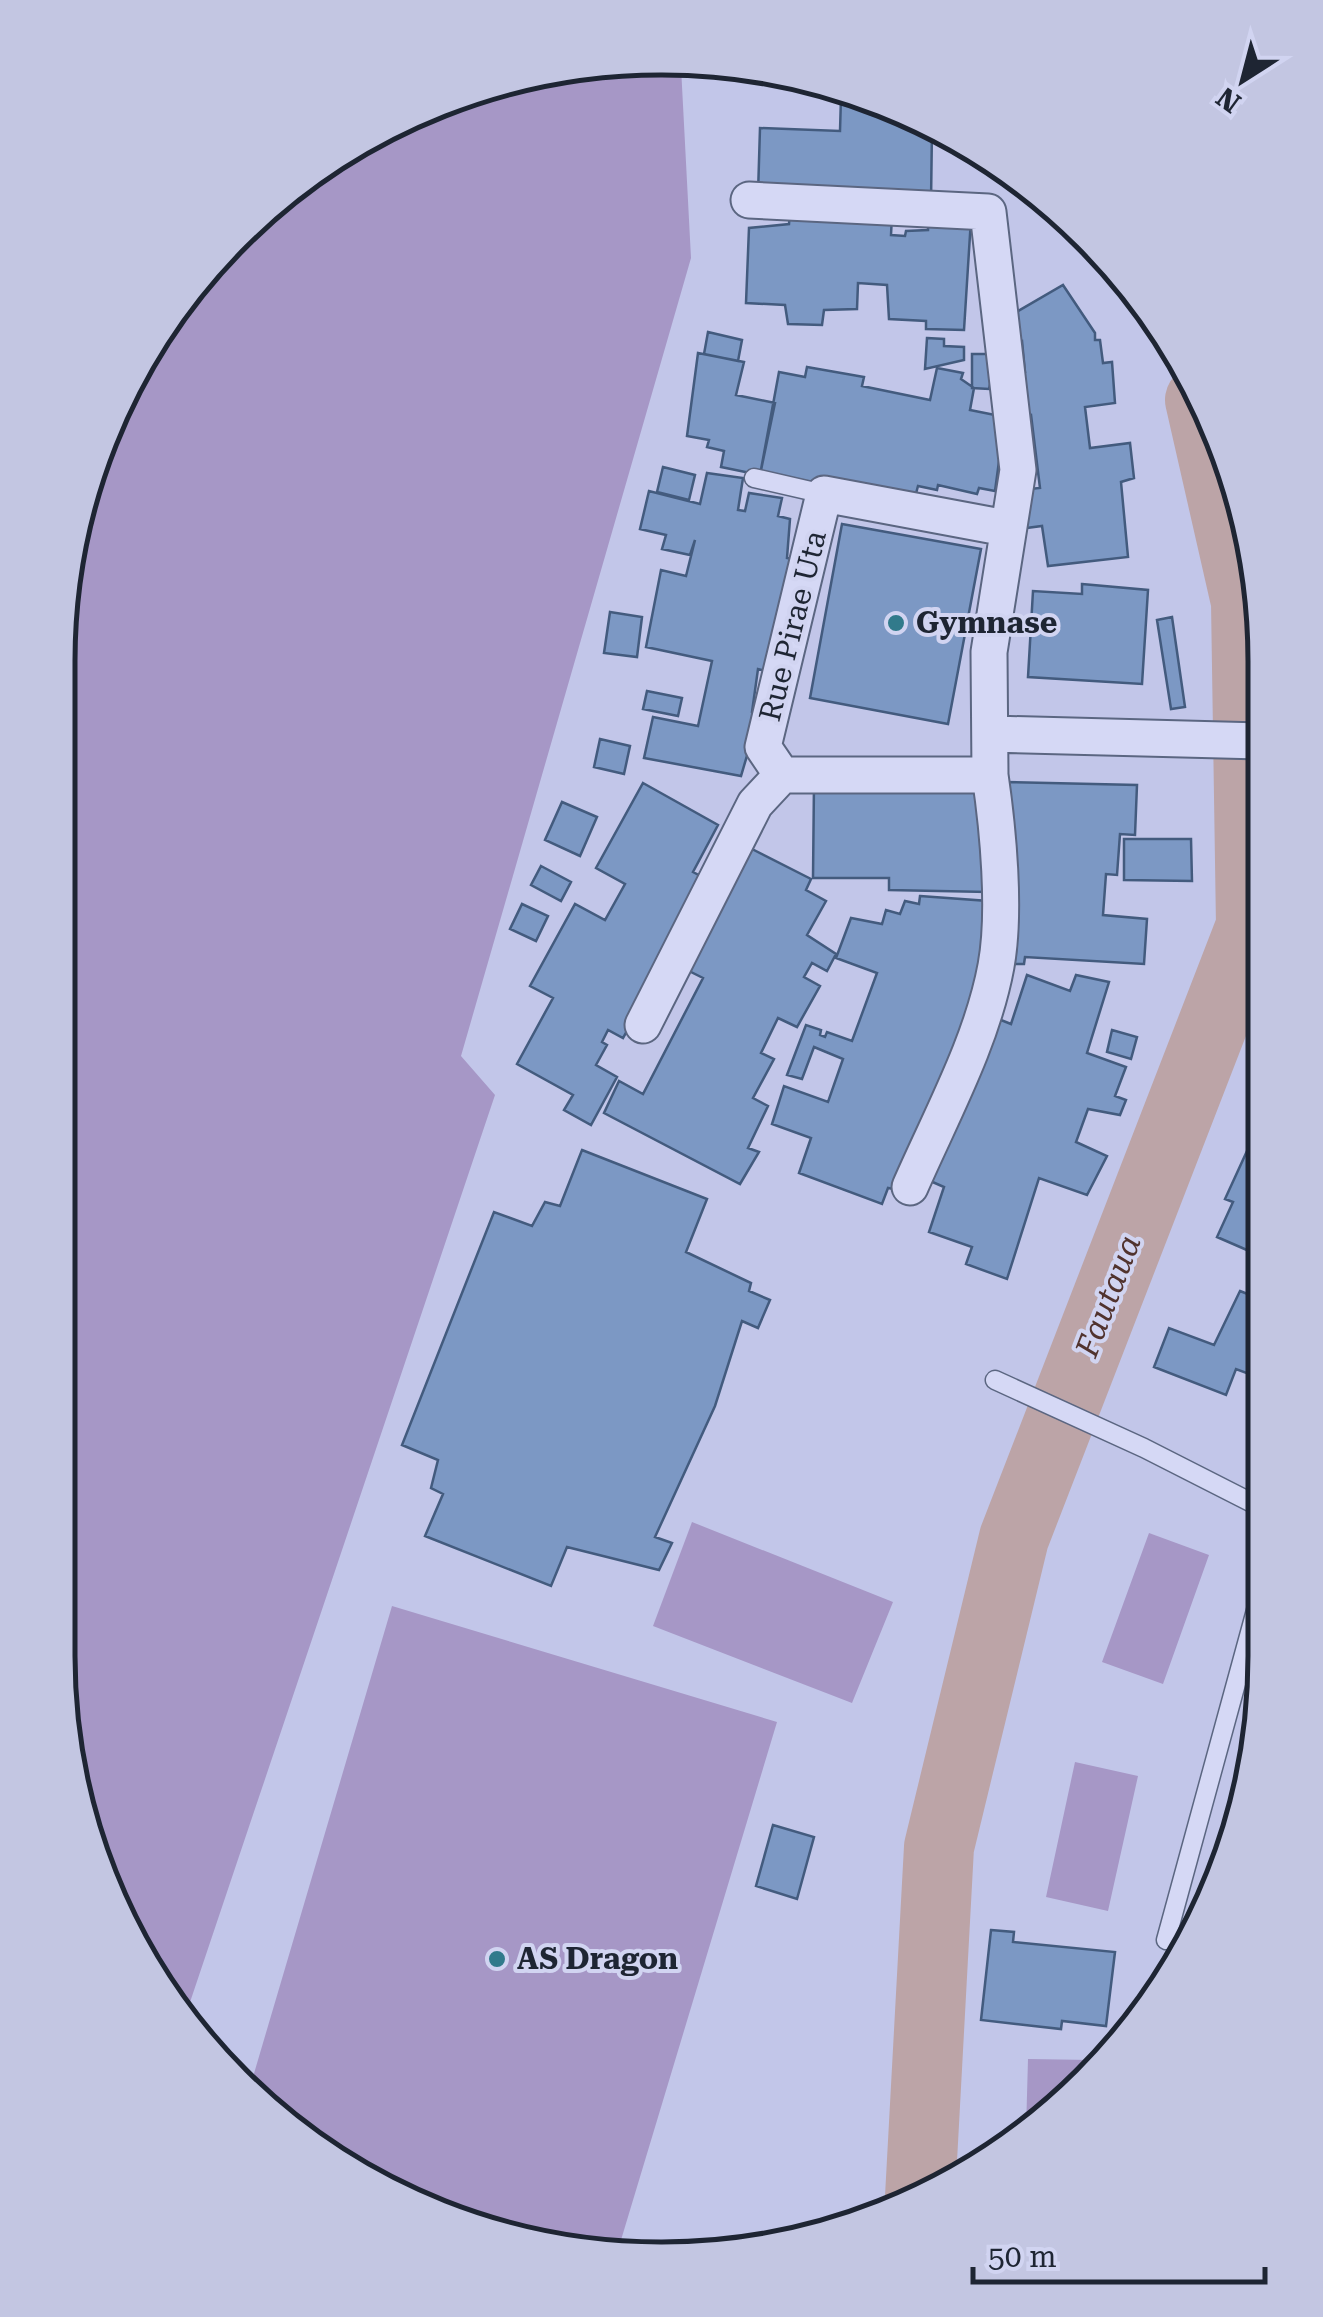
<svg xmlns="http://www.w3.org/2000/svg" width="1323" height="2317" font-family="'Roboto Serif',serif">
	<rect width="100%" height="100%" fill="#c2c6e9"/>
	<!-- green -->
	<path fill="#a697c6" d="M681 67 691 258 461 1056 495 1095 183 2023 89 1849 58 1655 59 623 89 468 139 359 294 182 506 78Z
		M692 1522 893 1602 852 1703 653 1626Z
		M1149 1533 1209 1555 1163 1684 1102 1662Z
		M392 1606 777 1722 618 2250 505 2239 325 2157 250 2087Z
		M1075 1762 1138 1776 1108 1911 1046 1897Z
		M1028 2059 1092 2060C1091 2091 1050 2116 1026 2131Z"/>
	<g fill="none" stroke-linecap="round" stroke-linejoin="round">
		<!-- river -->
		<path stroke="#bca4a7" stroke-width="70" d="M920 2197 939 1847 1014 1538 1251 926 1246 602 1200 400"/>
	</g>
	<!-- building -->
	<path fill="#7c98c4" stroke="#435b7e" stroke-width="2.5" d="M841 97 932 128 931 202 758 194 760 128 840 131Z
		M790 211 892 215 891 235 905 236 906 231 928 230V218L971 219 964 330 926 329V321L889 319 887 285 858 283 857 309 824 310 822 325 788 324 785 305 746 303 749 228 789 224Z
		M1063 285 1095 333V340H1100L1103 363 1112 362 1115 403 1085 407 1090 448 1130 443 1134 478 1121 482 1128 557 1048 566 1042 526 1019 529 1030 489 1040 488 1031 415 1023 416 1018 374 1025 372 1022 341 1017 342 1013 314Z
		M708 332 742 340 738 361 704 354Z
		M927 338 944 339V346L964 347V360L925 369Z
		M698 353 744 362 736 395 775 403 760 475 721 467 724 451 707 447 709 440 687 436Z
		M972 354H997L989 389 972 388Z
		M807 367 864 377 862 386 930 400 937 368 963 373 961 379 974 388 970 410 1005 417 995 491 979 488 977 494 938 485 937 490 918 486 914 501 760 475 779 372 805 377Z
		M663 467 695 475 689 500 657 492Z
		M707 473 743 478 738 510 745 511 749 493 782 498 778 516 790 519 787 558 802 561 779 674 758 669 752 712 759 715 741 776 644 758 653 717 698 726 712 661 646 647 661 570 686 576 695 540 690 555 662 549 666 535 640 529 649 491 700 504Z
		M842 524 981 549 948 724 810 698Z
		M1082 584 1148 590 1142 684 1028 677 1033 591 1082 594Z
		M610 612 642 617 637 657 604 653Z
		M1172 617 1185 707 1171 709 1157 620Z
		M647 691 682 698 678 716 643 709Z
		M600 739 630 746 624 774 594 767Z
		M1004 782 1137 785 1135 835 1120 834 1117 875 1106 874 1103 915 1147 919 1144 964 1025 957 1024 964H1005Z
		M643 783 718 825 693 872 710 881 623 1038 608 1030 602 1042 607 1045 596 1065 617 1077 591 1125 564 1110 573 1095 517 1064 553 998 530 986 575 904 605 920 625 884 596 868Z
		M814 783 986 785 988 892 889 890V878H813Z
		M562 802 597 817 580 856 545 840Z
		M1124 839H1191L1192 881 1124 880Z
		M748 847 811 879 806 890 826 901 807 935 836 954 827 971 812 963 804 977 820 986 797 1027 778 1018 761 1053 774 1059 753 1098 768 1106 748 1148 759 1152 740 1184 604 1113 619 1081 643 1094 703 978 683 968Z
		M541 866 571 882 561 901 531 885Z
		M920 896 988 901 975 1009 894 1189 888 1188 882 1204 799 1173 811 1138 772 1124 784 1086 828 1102 843 1059 814 1047 802 1079 787 1075 806 1025 821 1030 820 1035 825 1037 827 1032 852 1041 877 973 836 958 851 918 882 924 886 910 900 914 905 901 919 904Z
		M522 904 548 916 536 941 510 929Z
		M1027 975 1070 991 1076 975 1109 982 1087 1053 1126 1067 1115 1096 1126 1100 1120 1115 1088 1109 1076 1142 1107 1156 1087 1195 1039 1178 1007 1279 966 1264 972 1247 929 1232 944 1187 928 1180 991 1016 1011 1024Z
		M1112 1030 1137 1037 1131 1059 1107 1052Z
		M1253 1138 1262 1142 1263 1257 1217 1237 1233 1202 1225 1199Z
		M582 1150 707 1199 686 1252 751 1283 749 1291 770 1300 758 1328 742 1321 715 1406 655 1537 672 1543 659 1570 567 1547 551 1586 425 1536 443 1494 431 1488 438 1460 402 1445 494 1212 532 1226 545 1202 560 1206Z
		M1240 1291 1263 1300 1260 1378 1236 1369 1226 1395 1154 1367 1169 1328 1214 1345Z
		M773 1825 814 1837 797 1899 756 1886Z
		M1216 1855 1230 1858 1203 1917 1199 1916Z
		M991 1930 1014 1932 1013 1942 1115 1952 1106 2026 1062 2021 1061 2029 981 2020Z"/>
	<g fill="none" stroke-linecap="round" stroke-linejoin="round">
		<defs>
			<path id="lane" d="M754 478 824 494
				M995 1380 1144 1448 1264 1509
				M1166 1940 1264 1581"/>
			<path id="street" d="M749 200 988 212 1018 470 989 652 990 775H782L763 747 824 494 1006 528
				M992 734 1261 741
				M643 1025 755 804 782 775
				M910 1187C941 1116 982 1042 996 966 1006 912 998 829 990 775"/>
		</defs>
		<!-- lane casing -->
		<use href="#lane" stroke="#5b6681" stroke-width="21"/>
		<!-- street casing -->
		<use href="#street" stroke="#5b6681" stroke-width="39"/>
		<!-- lane -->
		<use href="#lane" stroke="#d5d8f5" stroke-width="18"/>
		<!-- street -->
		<use href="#street" stroke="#d5d8f5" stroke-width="35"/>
	</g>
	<!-- markers -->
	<g fill="#317a8b" stroke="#d1d4f1" stroke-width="4">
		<circle cx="896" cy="623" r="10"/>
		<circle cx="497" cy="1959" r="10"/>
	</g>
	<g text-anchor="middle" stroke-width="8" stroke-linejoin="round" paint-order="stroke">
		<!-- poi labels -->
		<g font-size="30" font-weight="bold" fill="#1e2533" stroke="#d1d4f1" text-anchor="start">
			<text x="916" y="633">Gymnase</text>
			<text x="517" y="1969">AS Dragon</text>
		</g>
		<!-- street labels -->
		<g font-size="30" fill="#1e2533" stroke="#d1d4f1">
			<text transform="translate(793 626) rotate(-76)" y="10">Rue Pirae Uta</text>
		</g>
		<!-- water labels -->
		<g font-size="32" font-style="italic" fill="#51332e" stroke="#d1d4f1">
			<text transform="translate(1108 1296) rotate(-69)" y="11">Fautaua</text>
		</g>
	</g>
	<!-- crop -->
	<path d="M0 0H1323V2317H0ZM661 75H662A586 586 0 0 1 1248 661V1656A586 586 0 0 1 662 2242H661A586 586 0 0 1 75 1656V661A586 586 0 0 1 661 75Z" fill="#c3c6e2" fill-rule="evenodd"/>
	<path fill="none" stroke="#1e2533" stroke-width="5" d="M661 75H662A586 586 0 0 1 1248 661V1656A586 586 0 0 1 662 2242H661A586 586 0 0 1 75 1656V661A586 586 0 0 1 661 75Z"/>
	<!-- north arrow -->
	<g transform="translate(1243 80) rotate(216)" stroke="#d1d4f1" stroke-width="8" paint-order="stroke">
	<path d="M0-8L18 38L0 25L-18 38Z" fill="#1e2533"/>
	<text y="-15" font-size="28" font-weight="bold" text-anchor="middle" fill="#1e2533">N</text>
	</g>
	<!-- scale -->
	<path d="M973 2267v15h292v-15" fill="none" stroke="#1e2533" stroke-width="5"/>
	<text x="988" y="2267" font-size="30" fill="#1e2533" stroke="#d1d4f1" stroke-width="8" paint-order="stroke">50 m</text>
</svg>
